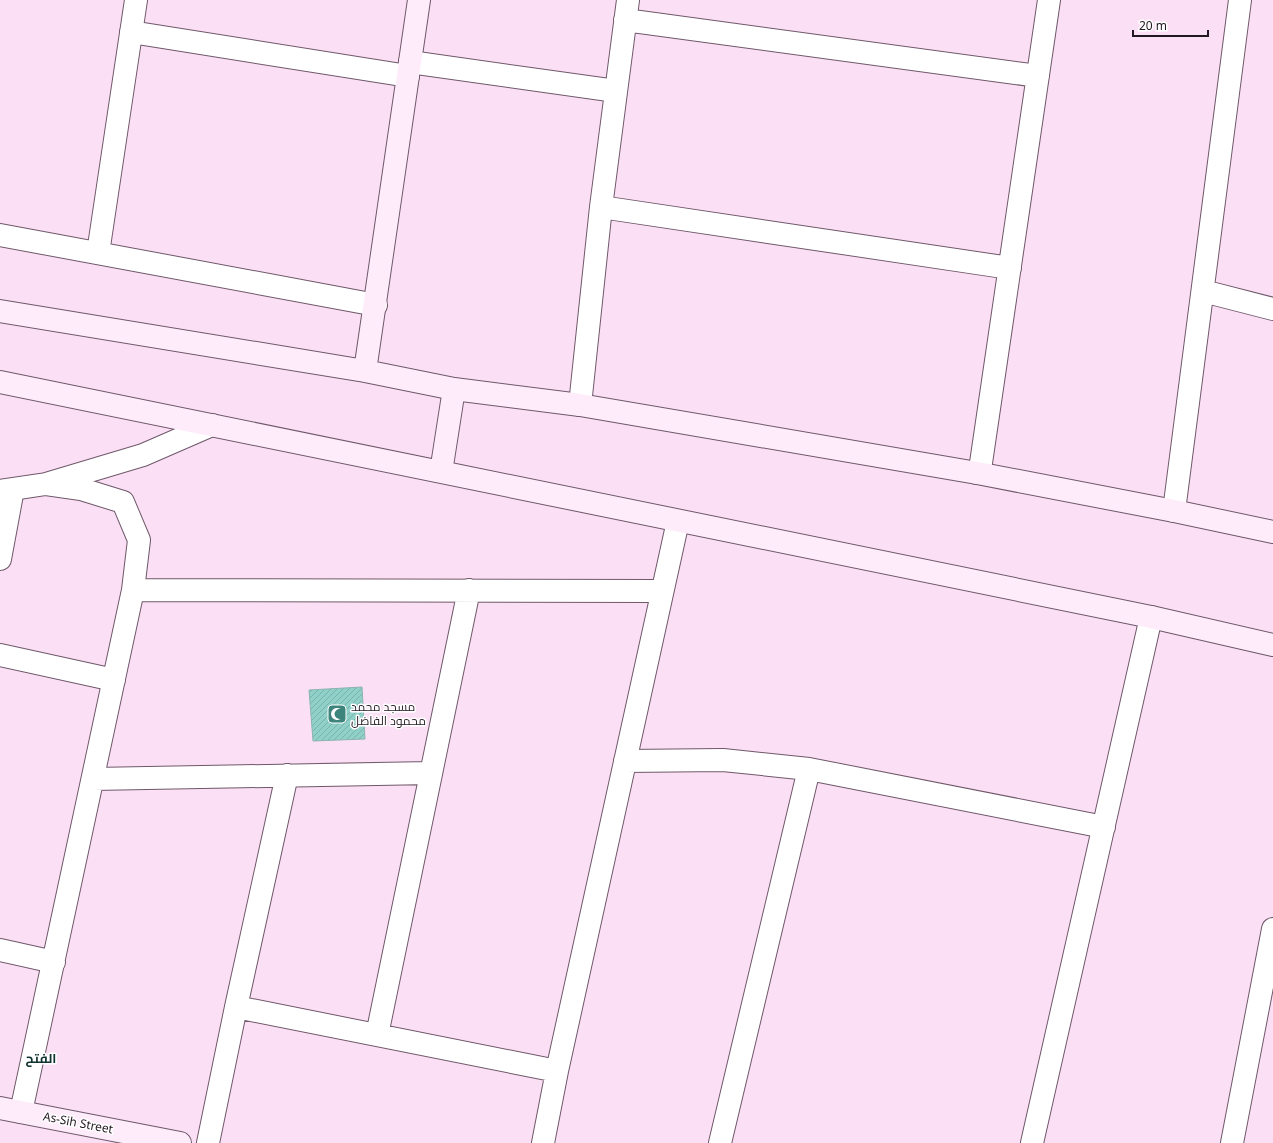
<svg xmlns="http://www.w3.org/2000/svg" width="1273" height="1143" font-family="'Noto Sans',Cairo,sans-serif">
	<defs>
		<pattern id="building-hatch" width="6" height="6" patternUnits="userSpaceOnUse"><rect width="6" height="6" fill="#8fd0c8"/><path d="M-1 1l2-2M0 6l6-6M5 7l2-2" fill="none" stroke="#7bb2ac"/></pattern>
	</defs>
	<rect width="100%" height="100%" fill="#fbe0f5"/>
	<!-- building -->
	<path fill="url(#building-hatch)" stroke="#8eb3af" d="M362 687 365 739 313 741 309 690Z"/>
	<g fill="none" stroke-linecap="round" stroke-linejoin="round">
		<defs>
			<path id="street" d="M625 20 1038 76
				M131 32 408 76
				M410 62 616 91
				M601 207 1010 268
				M0 235 376 305
				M98 253 136 0
				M1203 291 1273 309
				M580 405 601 207 628 0
				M977 473 981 463 1049 0
				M0 491 46 484 143 455 212 425
				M1174 511 1240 0
				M0 559 13 489
				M133 590 662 591
				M0 655 114 680
				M625 761 723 760 809 769 1104 827
				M93 779 431 773
				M0 950 54 962
				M236 1007 557 1071
				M377 1035 469 590
				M21 1112 133 590 139 540 123 502 81 489 46 484
				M208 1143 236 1007 287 775
				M543 1143 557 1071 678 521
				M720 1143 809 769
				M1032 1143 1151 617
				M1232 1143 1273 929"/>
			<path id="secondary" d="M0 311 365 371 454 389 580 405 977 473 1174 511 1273 532
				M365 371 419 0
				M0 382 1151 617 1273 645
				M441 472 454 389
				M0 1108 180 1143"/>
		</defs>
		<!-- street casing -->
		<use href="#street" stroke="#6f586a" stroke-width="24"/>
		<!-- secondary casing -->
		<use href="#secondary" stroke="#6f586a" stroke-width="24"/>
		<!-- street -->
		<use href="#street" stroke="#fff" stroke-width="22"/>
		<!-- secondary -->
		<use href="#secondary" stroke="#feecfa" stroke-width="22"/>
	</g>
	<!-- icons -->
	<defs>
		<symbol id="mosque-square" viewBox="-11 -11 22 22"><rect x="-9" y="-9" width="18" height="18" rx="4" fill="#3d847d" stroke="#fff"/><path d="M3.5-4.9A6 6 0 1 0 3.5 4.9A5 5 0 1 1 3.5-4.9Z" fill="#fff"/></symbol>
	</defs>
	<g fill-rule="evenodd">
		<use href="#mosque-square" x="326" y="703" width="22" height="22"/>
	</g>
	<g text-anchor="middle" stroke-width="3" stroke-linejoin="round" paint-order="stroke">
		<!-- poi labels -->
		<g font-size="12" fill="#221820" stroke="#fff" text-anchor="start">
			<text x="351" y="711">مسجد محمد<tspan x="351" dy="14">محمود الفاضل</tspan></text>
		</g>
		<!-- street labels -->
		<g font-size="12" fill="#221820" stroke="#fff">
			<text transform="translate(78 1123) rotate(11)" y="4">As-Sih Street</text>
		</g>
		<!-- neighbourhood labels -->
		<g font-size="13" font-weight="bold" fill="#0f322f" stroke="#fff">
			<text x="41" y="1063">الفتح</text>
		</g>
	</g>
	<!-- scale -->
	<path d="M1133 30v6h75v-6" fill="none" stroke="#221820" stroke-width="2"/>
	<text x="1139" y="30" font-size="12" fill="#221820" stroke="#ffffff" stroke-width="3" paint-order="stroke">20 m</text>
</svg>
